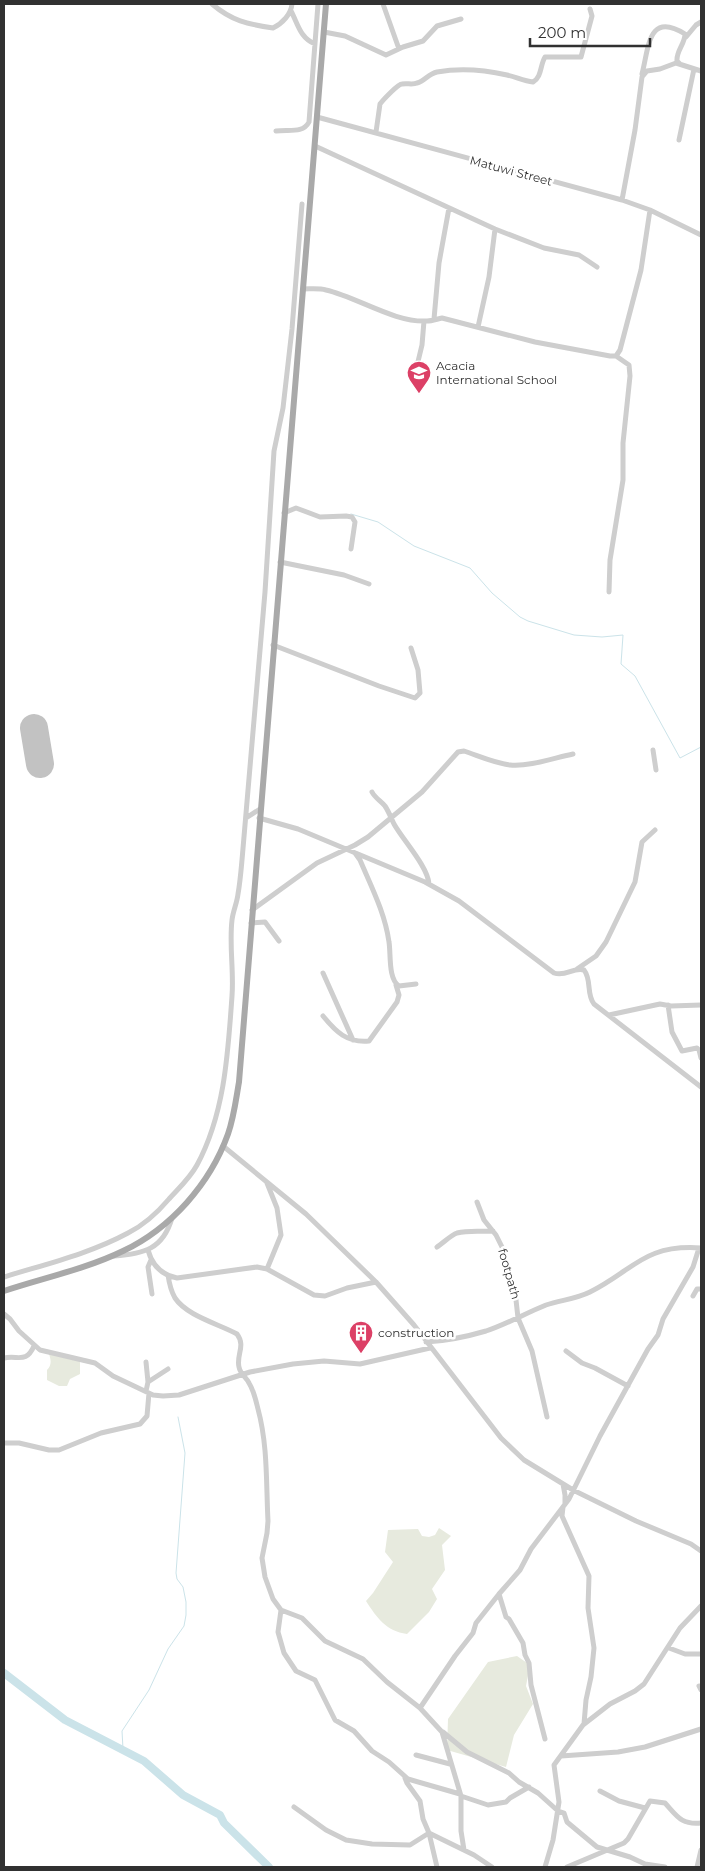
<svg xmlns="http://www.w3.org/2000/svg" width="705" height="1871" font-family="Montserrat,sans-serif">
	<rect width="100%" height="100%" fill="#fff"/>
	<!-- green -->
	<path fill="#e7eade" d="M49 1354 80 1361V1374L70 1379 67 1386H59L47 1380V1370C52 1365 51 1360 49 1354Z
		M439 1528 451 1536 442 1545 445 1570 432 1589 437 1599 429 1612 407 1634C386 1631 377 1618 366 1601L373 1593 393 1562 385 1552 388 1530 418 1529 422 1536 429 1537 435 1535Z
		M517 1656 530 1665 526 1686 533 1704 514 1735 506 1767 447 1750 448 1719 488 1662Z"/>
	<g fill="none" stroke-linecap="round" stroke-linejoin="round">
		<!-- stream -->
		<path stroke="#cbe3e9" stroke-width="1" d="M351 514 378 522 414 546 470 568 492 593 520 617 528 621 574 635 602 637 623 635 621 664 635 676 680 758 701 747
			M123 1749 122 1731 149 1690 168 1649 184 1626 186 1615V1602L183 1587 177 1579 176 1573 185 1453 178 1417"/>
		<!-- river -->
		<path stroke="#cbe3e9" stroke-width="8" d="M4 1673 65 1720 144 1761 183 1795 220 1815 224 1823 269 1867"/>
		<!-- runway -->
		<path stroke="#c2c2c2" stroke-width="28" d="M34 728 40 764"/>
		<!-- minor -->
		<path stroke="#cecece" stroke-width="5" d="M212 4C232 21 247 24 273 28 283 23 291 14 292 4
			M383 4 399 49
			M291 11C298 24 300 38 315 44
			M324 32 345 36 386 55 403 47 423 41 437 26 461 19
			M686 37 696 25 701 22
			M642 74C649 47 648 11 685 34 685 44 676 51 677 61L680 64
			M317 117 622 200 650 210 701 235
			M276 131C288 129 303 134 309 122L318 4
			M376 132 380 104C383 100 398 84 402 84 407 83 413 85 417 83 425 81 428 74 437 72 459 68 485 70 507 75 516 77 524 81 533 82 542 77 540 65 545 57H581L592 16 590 9
			M679 140 694 69
			M315 146 495 229 544 248 579 255 597 267
			M622 200 635 130 642 77 647 71 660 69 676 63 701 71
			M303 289C311 289 319 288 326 290 357 297 395 323 427 321 432 321 437 319 442 318L535 342 610 356H616L620 350 641 270 650 210
			M434 319 439 263 449 208
			M478 327 489 277 495 229
			M415 374 422 345 424 321
			M284 513 296 508 320 517 346 516 352 517 355 522 351 549
			M280 562 344 575 369 584
			M609 592 610 560 623 480V443L630 376 629 365 616 356
			M273 645 379 686 415 698 420 693 418 670 411 648
			M653 750 656 770
			M372 792C375 798 381 801 385 806 389 812 391 818 394 824 403 840 428 867 429 884
			M246 818 260 809
			M259 818 298 829 425 882 459 901 554 973C566 977 573 967 584 970 592 980 586 994 594 1004L701 1087
			M355 853 360 860C371 886 385 913 389 942 391 954 388 979 399 986L416 984
			M252 910 317 863 355 845 368 837 422 792 458 752 464 751C479 756 494 763 510 765 528 767 554 758 573 754
			M251 923 265 922 279 941
			M577 969 596 956 606 942 635 882 642 842 655 830
			M323 973 353 1040
			M668 1005 672 1032 682 1051 697 1048 699 1050 701 1058
			M609 1015 660 1004 671 1006 701 1005
			M323 1016C336 1032 347 1043 369 1041L397 1002 399 995 396 985
			M223 1146 306 1214 376 1282 414 1325 501 1438 524 1460 573 1490 636 1521 691 1544 701 1551
			M267 1183 277 1208 281 1235 267 1269
			M477 1202 484 1220 496 1235 502 1247 516 1300 518 1318 532 1351 547 1417
			M437 1247C443 1243 451 1235 457 1233 469 1230 481 1232 493 1231
			M148 1250C152 1265 162 1275 177 1278L257 1267 267 1269 314 1295 325 1296 347 1288 376 1282
			M114 1256C144 1254 163 1249 172 1218
			M151 1260 148 1267 152 1294
			M168 1275C169 1282 171 1291 175 1298 187 1316 219 1324 237 1334 246 1346 236 1355 239 1367 240 1374 247 1378 249 1383 254 1391 256 1401 258 1409 268 1446 266 1484 268 1521L267 1533 262 1558 265 1577 273 1599 281 1610 302 1618 325 1641 363 1659 387 1682 420 1708 442 1732 461 1796V1831L464 1850
			M4 1277C46 1264 89 1254 128 1233 144 1225 158 1212 169 1199 179 1188 190 1178 197 1165 225 1113 228 1052 232 996 234 971 229 945 232 920 233 911 237 903 238 894 240 883 241 871 242 860L265 592 274 451 283 408 292 329 302 204
			M693 1296 697 1289H701
			M4 1314 10 1319 19 1331 40 1350 95 1363 113 1376 153 1395 163 1396 179 1395 250 1372 293 1364 324 1361 360 1364 430 1348
			M426 1342C444 1341 469 1336 486 1331 507 1324 526 1313 546 1305 561 1300 576 1299 590 1292 634 1270 644 1244 701 1248
			M566 1351 582 1363 595 1368 628 1386
			M4 1358C18 1355 26 1364 34 1346
			M146 1362 148 1382 146 1391
			M148 1382 168 1369
			M4 1443H19L49 1450H59L101 1433 140 1424 147 1416 149 1393
			M563 1484 565 1495V1503
			M563 1507 562 1516 589 1576 588 1608 594 1648 591 1677 586 1700 584 1724
			M281 1610 278 1632 284 1653 296 1671 315 1680 335 1720 354 1731 372 1751 389 1762 408 1779 460 1794
			M669 1648 685 1654H701
			M699 1686 701 1690
			M420 1708 455 1656 473 1633 476 1623 499 1594
			M443 1732 467 1752 509 1773 519 1782 538 1793 558 1811 564 1813 567 1822 597 1847 630 1857 645 1864 665 1867
			M545 1739 531 1685 529 1663 525 1655 523 1643 509 1619 506 1617 499 1594 520 1570 531 1549 569 1499 600 1436 648 1349 658 1335 663 1319 693 1267 699 1248
			M416 1755 450 1764
			M561 1756 618 1752 645 1747 701 1729
			M405 1778 407 1783 420 1801 423 1819 429 1833 437 1867
			M600 1791 619 1801 645 1808
			M461 1796 488 1805 506 1802 510 1798 529 1787
			M294 1807 326 1830 346 1840 372 1844 410 1845 429 1833 474 1855 492 1867
			M545 1867 553 1840 559 1802 554 1765 583 1725 610 1704 635 1691 644 1684 680 1628 701 1606
			M567 1867 624 1843 628 1839 650 1801 665 1803C677 1816 681 1825 701 1823
			M697 1867 701 1850"/>
		<!-- major -->
		<path stroke="#a9a9a9" stroke-width="6" d="M4 1291C43 1278 86 1269 123 1251 171 1228 210 1184 228 1134 234 1117 236 1099 239 1082L326 4"/>
	</g>
	<!-- icons -->
	<defs>
		<symbol id="school-pin" viewBox="-11 -11 22 30"><path d="M0 17L-7.5 6A9.5 9.5 0 1 1 7.5 6Z" fill="#dc4066" stroke="#fff"/><path d="M0-5L7-2L0 1L-7-2ZM-4 1L0 2.5L4 1V4Q0 6-4 4Z" fill="#fff"/></symbol>
		<symbol id="building-pin" viewBox="-11 -11 22 30"><path d="M0 17L-7.5 6A9.5 9.5 0 1 1 7.5 6Z" fill="#dc4066" stroke="#fff"/><path d="M-4-6H4V6H1V3H-1V6H-4ZM-2.5-4.3h1.7v1.8h-1.7ZM.8-4.3h1.7v1.8H.8ZM-2.5-1h1.7V.8h-1.7ZM.8-1h1.7V.8H.8Z" fill="#fff"/></symbol>
	</defs>
	<g fill-rule="evenodd">
		<use href="#school-pin" x="405" y="359" width="28" height="38"/>
		<use href="#building-pin" x="347" y="1319" width="28" height="38"/>
	</g>
	<g text-anchor="middle" stroke-width="5" stroke-linejoin="round" paint-order="stroke">
		<!-- street labels -->
		<g font-size="12" fill="#313131" stroke="#fff">
			<text transform="translate(511 171) rotate(15)" y="4">Matuwi Street</text>
			<text transform="translate(509 1274) rotate(74)" y="4">footpath</text>
		</g>
		<!-- poi labels -->
		<g font-size="12" fill="#313131" stroke="#fff" text-anchor="start">
			<text x="436" y="370">Acacia<tspan x="436" dy="14">International School</tspan></text>
			<text x="378" y="1337">construction</text>
		</g>
	</g>
	<!-- border -->
	<rect width="705" height="1871" fill="none" stroke="#313131" stroke-width="10"/>
	<!-- scale -->
	<path d="M530 38v8h120v-8" fill="none" stroke="#313131" stroke-width="2.5"/>
	<text x="538" y="38" font-size="15" fill="#313131" stroke="#ffffff" stroke-width="4" paint-order="stroke">200 m</text>
</svg>
